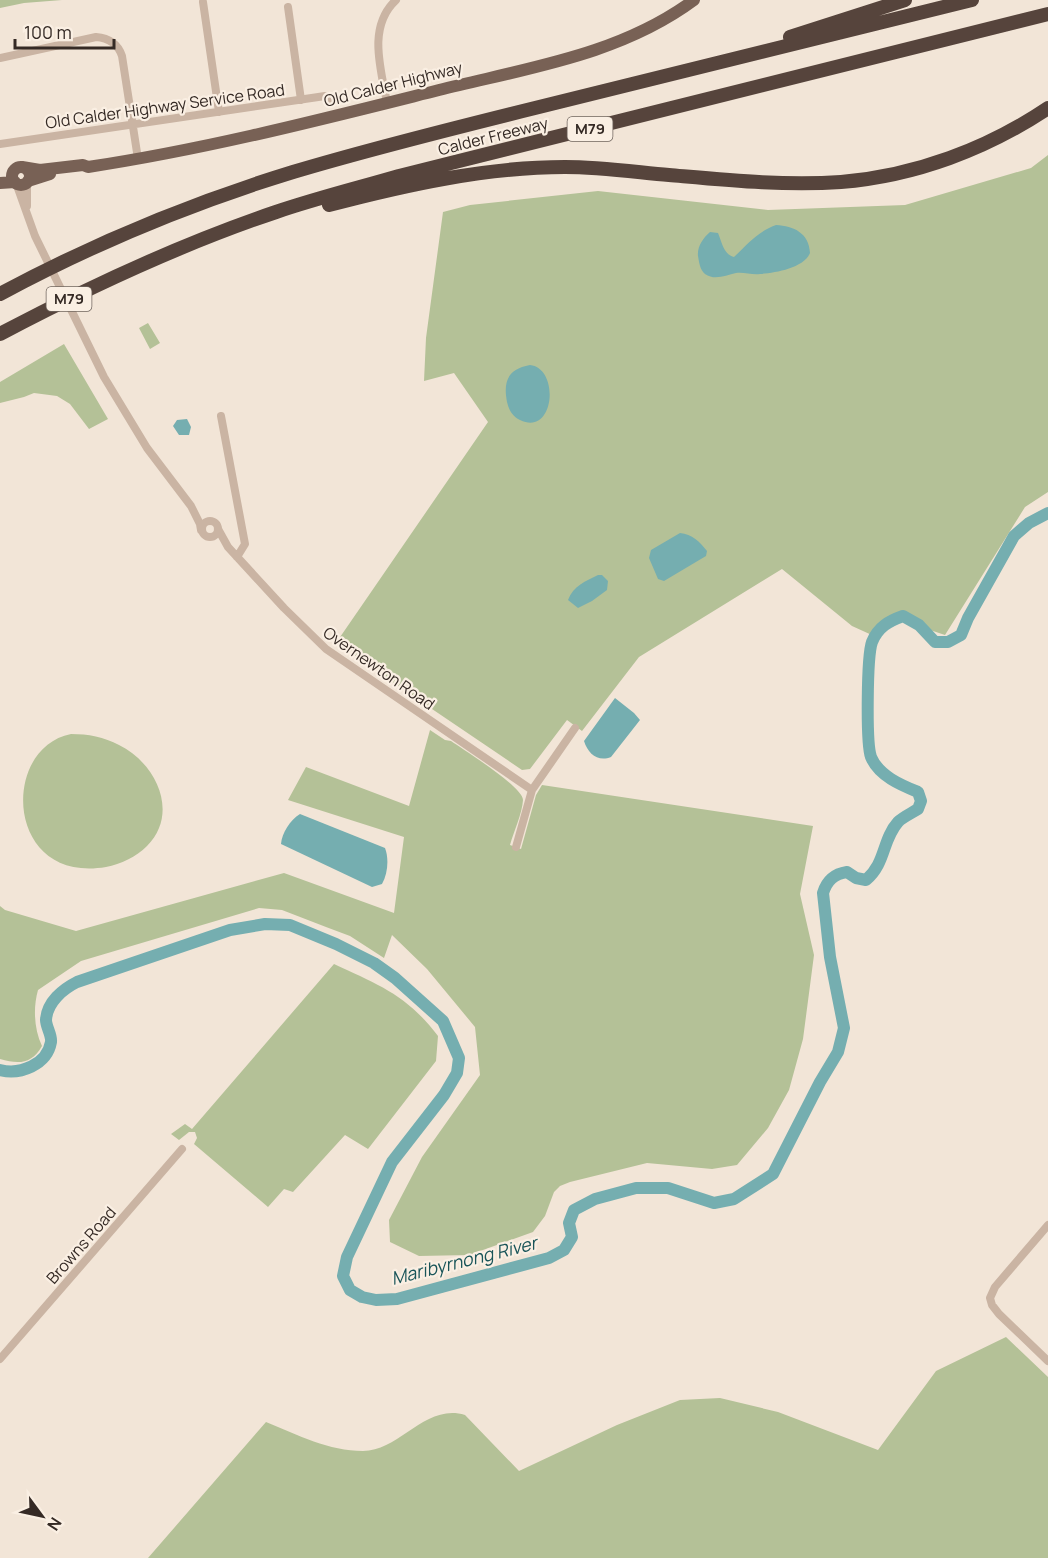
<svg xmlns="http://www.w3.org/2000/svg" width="1048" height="1558" font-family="Manrope,sans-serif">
	<rect width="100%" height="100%" fill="#f2e5d7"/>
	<!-- green -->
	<path fill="#b4c197" d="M0 0H62L24 3 0 8Z
		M1048 155V492L1025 507 945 635 891 617 875 628 874 636 852 626 782 569 639 657 582 731 567 720 530 769 522 770 367 665 369 661 363 658H359L336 643 488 422 454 373 424 381 426 338 443 212 470 205 598 191 768 210 905 205 1031 168Z
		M148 323 160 343 150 349 139 328Z
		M64 344 108 419 89 429 70 404 57 396 34 393 24 397 0 403V382Z
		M430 730 445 740 451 741C464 750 523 787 523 800 522 814 514 831 510 845L521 849 536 795 542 785 813 826 800 894 814 955 803 1039 789 1090 768 1128 737 1165 712 1169 647 1163 570 1182 560 1186 554 1192 545 1216 533 1232 469 1255 419 1256 390 1242 389 1220 422 1157 480 1075 475 1027 427 969 392 935 384 958 350 936 326 927 282 910 259 908 81 961 38 990C33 1008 34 1029 42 1046 31 1065 18 1064 0 1059V906L5 910 76 931 284 873 394 913 404 837 288 800 306 767 409 806Z
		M71 734C88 734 104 737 119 745 156 763 180 813 147 846 136 857 121 864 106 867 5 884 0 748 71 734Z
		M334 964C379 985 407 995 438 1036L436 1061 368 1149 345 1135 293 1192 284 1189 268 1207 194 1144 197 1138 195 1132H189L179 1140 171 1134 185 1124 192 1129Z
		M1006 1337 1048 1377V1558H148L266 1422C298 1435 329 1451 363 1451 400 1451 425 1403 465 1415L519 1471 617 1425 680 1400 720 1398 778 1412 878 1450 936 1371Z"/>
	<!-- water -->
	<path fill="#75aeb0" d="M776 225C794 226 809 233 810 253 804 268 775 273 760 274 752 275 744 272 736 273 726 275 715 281 705 274 700 270 699 262 698 256 697 247 703 238 710 232L718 233C722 242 723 254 734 257 748 244 757 232 776 225Z
		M530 365C560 368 555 437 520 420 512 416 509 410 507 402 503 381 508 369 530 365Z
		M187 419 191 427 189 435H179L173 426 177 420Z
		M680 533C692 534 700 542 707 551L706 556 664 581 658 579 649 558 651 550Z
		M598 575H602L608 581 607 590 592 601 578 608 568 600C573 586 586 581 598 575Z
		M615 698 634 713 640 720 611 757C598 762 588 754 584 741Z
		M300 814 385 848C389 858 388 874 382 884L372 887 281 844C282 833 290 820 300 814Z"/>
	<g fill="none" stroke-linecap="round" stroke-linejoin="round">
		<!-- river -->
		<path stroke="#75aeb0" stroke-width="12" d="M0 1070C20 1075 47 1065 51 1042 52 1035 46 1027 46 1020 47 1002 63 989 77 982L230 930 265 924 290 925 336 944 374 963 395 978 443 1021 459 1058 457 1073 444 1095 392 1162 347 1257 343 1276 350 1290 362 1297 376 1300 397 1299 549 1258 564 1250 572 1237 569 1223 574 1210 595 1199 636 1188H668L714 1203 734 1199 773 1174 820 1082 838 1052 844 1028 830 957 823 893C827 880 834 874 847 872L856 878 866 880C886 863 882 840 898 822 903 817 912 813 918 809L921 801 918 792C901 785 879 776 871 757 866 743 867 656 872 642 878 627 889 621 903 616L919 625 935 642H948L961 635 968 618 1014 536 1029 523 1048 513"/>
		<!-- minor -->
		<path stroke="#cab4a3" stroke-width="8" d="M203 2 219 112
			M288 7 301 100
			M0 58 96 37C109 38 118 44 122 56L138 159
			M387 103C381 69 367 27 396 0
			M0 144 325 96 333 101
			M27 182V206
			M16 183 35 236 104 377 147 448 191 506 200 524 201 530
			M221 416 245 544 237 557
			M202 529a8 8 0 1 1 16 0a8 8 0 1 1-16 0Z
			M218 529 228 547 284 608 326 649 532 790
			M516 847 532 790 575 728
			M1048 1225 995 1287 990 1298 992 1305 999 1314 1048 1361
			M0 1359 182 1149"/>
		<!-- primary -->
		<path stroke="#786155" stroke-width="12" d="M22 167 40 170 83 165 88 167C207 149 323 119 439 90 527 68 620 55 694 0
			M12 176a9 9 0 1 1 18 0a9 9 0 1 1-18 0Z
			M28 181 50 174
			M0 183 15 182"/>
		<!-- motorway -->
		<path stroke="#56443c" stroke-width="14" d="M790 37 905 0
			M329 205C405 185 486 167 565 167 600 167 635 172 669 175 726 180 784 186 841 182 915 176 987 149 1048 108
			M0 294C93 244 192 203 293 172 373 148 454 128 535 108 681 72 827 37 972 0
			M0 334C89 287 181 244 276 212 317 198 358 188 399 176L1048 14"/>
	</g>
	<g text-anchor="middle" stroke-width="4.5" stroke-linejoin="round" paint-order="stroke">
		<!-- shield labels -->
		<g fill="#faefe3" stroke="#70655e" stroke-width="1.5">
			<rect x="567.5" y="117" width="45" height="24" rx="4.5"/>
			<rect x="46.5" y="287" width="45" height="24" rx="4.5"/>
		</g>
		<g font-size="15" font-weight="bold" fill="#352a25">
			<text x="590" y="134">M79</text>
			<text x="69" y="304">M79</text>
		</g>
		<!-- street labels -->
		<g font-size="16" fill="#352a25" stroke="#faefe3">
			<text transform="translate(393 84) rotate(-14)" y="6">Old Calder Highway</text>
			<text transform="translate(165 106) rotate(-8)" y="6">Old Calder Highway Service Road</text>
			<text transform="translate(493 136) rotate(-14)" y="6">Calder Freeway</text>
			<text transform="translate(379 668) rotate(35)" y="6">Overnewton Road</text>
			<text transform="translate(81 1245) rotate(-49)" y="6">Browns Road</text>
		</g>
		<!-- water labels -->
		<g font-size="18" font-style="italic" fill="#195458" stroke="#faefe3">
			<text transform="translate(464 1261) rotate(-14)" y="6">Maribyrnong River</text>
		</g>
	</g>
	<!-- north arrow -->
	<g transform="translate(42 1516) rotate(123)" stroke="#faefe3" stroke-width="4.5" paint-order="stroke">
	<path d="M0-4.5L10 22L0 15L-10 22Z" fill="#352a25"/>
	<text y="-9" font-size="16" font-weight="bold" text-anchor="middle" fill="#352a25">N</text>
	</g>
	<!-- scale -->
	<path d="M15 39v9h99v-9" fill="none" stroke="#352a25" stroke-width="3"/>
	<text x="24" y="39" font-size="18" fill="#352a25" stroke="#faefe3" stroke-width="4.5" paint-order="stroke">100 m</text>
</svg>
